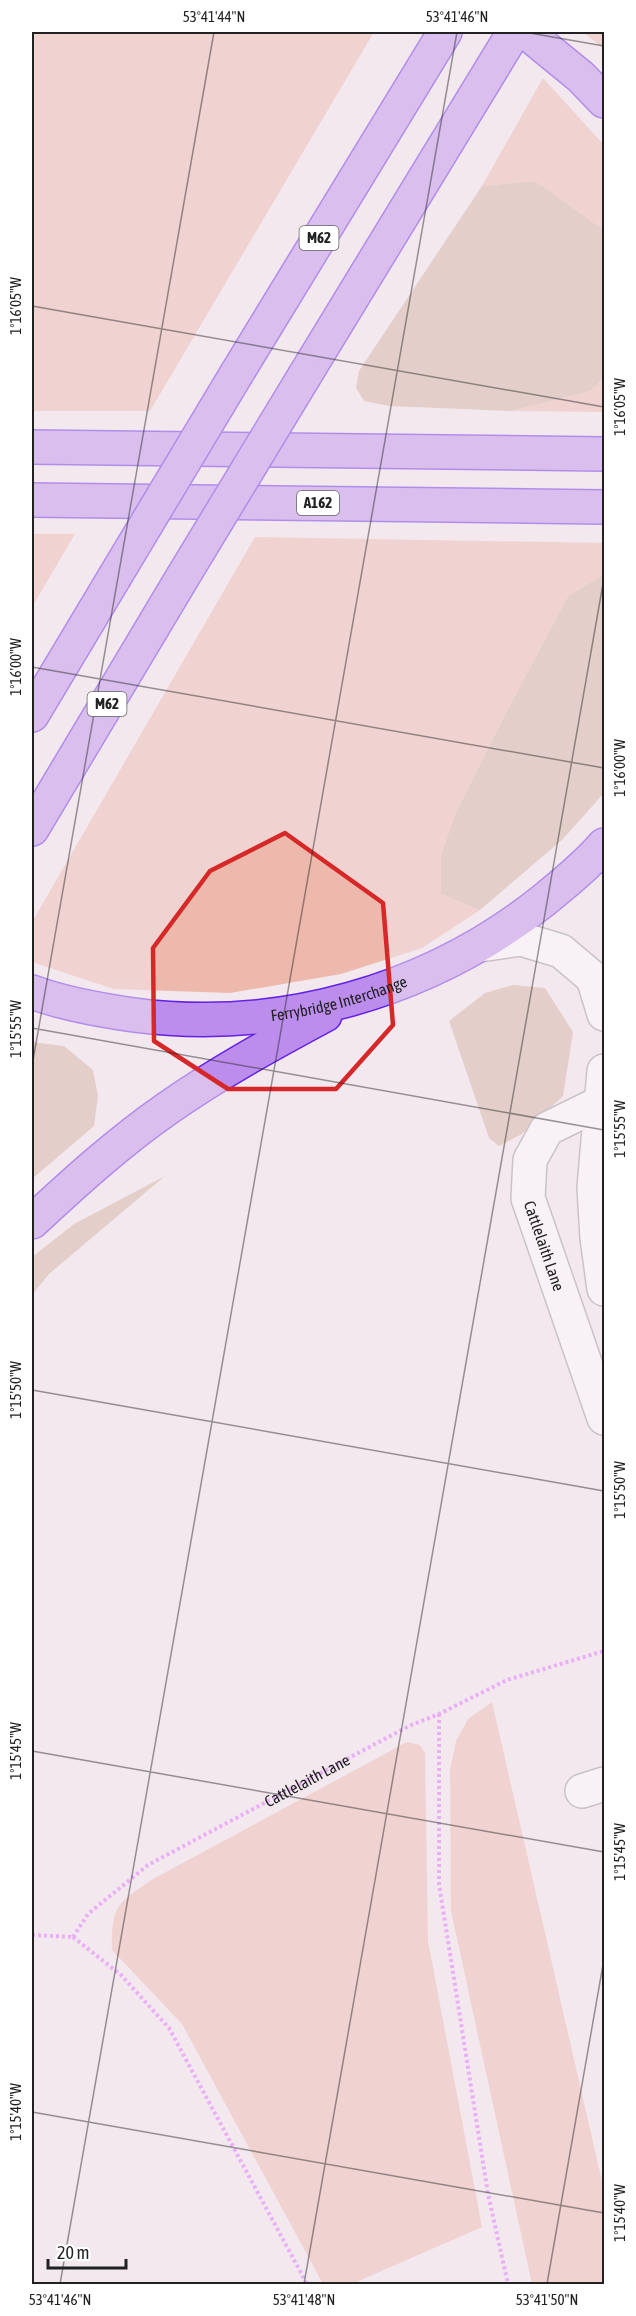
<svg xmlns="http://www.w3.org/2000/svg" width="636" height="2316" font-family="'Asap Condensed',sans-serif">
	<rect width="100%" height="100%" fill="#f2e8ee"/>
	<!-- grass -->
	<path fill="#edb9ac" d="M32 32H374L150 411H32Z
		M583 32H604V49Z
		M543 78 604 145V230L535 181 482 186Z
		M604 378V412L511 411 590 391Z
		M32 534H75L32 607Z
		M255 537 604 543V574L568 596 506 713 455 814 441 855V894L480 910 422 948 341 974 230 993 114 989 32 962V922Z
		M492 1702 604 2190V2284H532L451 1911 450 1770 456 1741 468 1719Z
		M407 1742 420 1745 425 1753 428 1941 482 2227 352 2284H323L182 2024 112 1950C112 1905 116 1904 153 1879Z"/>
	<!-- forest -->
	<path fill="#d3b09b" d="M535 181 604 230V378L590 391 511 411 389 406 364 401 356 388 359 371 482 186Z
		M604 574V793L562 840 480 910 441 894V855L455 814 506 713 568 596Z
		M513 985 545 988 573 1032 563 1096 522 1134 499 1146 489 1138 449 1021 485 993Z
		M32 1042 64 1046 93 1070 98 1096 94 1126 32 1179Z
		M165 1176 49 1274 32 1295V1257L74 1224Z"/>
	<g fill="none" stroke-linecap="round" stroke-linejoin="round">
		<defs>
			<g id="minor">
				<path d="M480 945 521 939 561 951 593 978 604 1014"/>
				<path d="M604 1071 594 1188 597 1238 604 1289"/>
				<path id="s2" d="M600 1103 547 1129 530 1160 528 1198 604 1418"/>
				<path d="M582 1791 604 1784"/>
			</g>
			<g id="highway">
				<path d="M526 32 581 77 604 101"/>
				<path d="M237 373 445 32"/>
				<path d="M305 375 514 32"/>
				<path d="M32 447 604 454"/>
				<path d="M32 500 604 507"/>
				<path d="M32 715 114 578"/>
				<path d="M32 829 182 578"/>
				<path id="s3" d="M32 992C64 1004 99 1010 134 1015 280 1034 429 992 544 900 565 883 587 865 604 845"/>
				<path d="M32 1222C75 1182 119 1142 168 1108 218 1073 271 1044 325 1015"/>
			</g>
		</defs>
		<!-- minor casing -->
		<use href="#minor" stroke="#989898" stroke-width="36"/>
		<!-- highway casing -->
		<use href="#highway" stroke="#6321e4" stroke-width="36"/>
		<!-- path -->
		<g stroke="#df6cff" stroke-width="4" stroke-dasharray="3 3" stroke-linecap="butt">
			<path d="M439 1714V1884L488 2194 508 2284"/>
			<path d="M32 1935 73 1937"/>
			<path id="s1" d="M73 1937 88 1914 148 1865 409 1726 439 1714 507 1680 604 1651"/>
			<path d="M73 1937 121 1975 169 2028 307 2284"/>
		</g>
		<!-- minor -->
		<use href="#minor" stroke="#fff" stroke-width="33"/>
		<!-- highway -->
		<use href="#highway" stroke="#bc8dec" stroke-width="33"/>
		<defs>
			<path id="highway-bridge" d="M114 578 237 373
				M182 578 305 375"/>
		</defs>
		<!-- highway-bridge casing -->
		<use href="#highway-bridge" stroke="#6321e4" stroke-width="36" stroke-linecap="butt"/>
		<!-- highway-bridge -->
		<use href="#highway-bridge" stroke="#bc8dec" stroke-width="33"/>
	</g>
	<!-- marked area -->
	<path d="M0 0H636V2316H0ZM285 833 383 903 393 1025 336 1089H228L154 1041 153 948 210 871Z" fill="#f2e8ee" fill-opacity=".55" fill-rule="evenodd"/>
	<path fill="none" stroke="#d62828" stroke-width="4.5" stroke-linejoin="round" d="M285 833 383 903 393 1025 336 1089H228L154 1041 153 948 210 871Z"/>
	<!-- ticks -->
	<path fill="none" stroke="#212121" stroke-width="1.5" stroke-opacity="0.45" d="M524 32 604 46M32 306 604 407M32 667 604 768M32 1028 604 1130M32 1066 214 32M32 1390 604 1491M32 1751 604 1852M32 2112 604 2213M60 2284 457 32M304 2284 604 578M547 2284 604 1959"/>
	<g text-anchor="middle" stroke-width="4.5" stroke-linejoin="round" paint-order="stroke">
		<!-- shield labels -->
		<g fill="#fff" stroke="#646464" stroke-width="1.5">
			<rect x="299.5" y="226" width="39" height="24" rx="4.5"/>
			<rect x="297" y="491" width="42" height="24" rx="4.5"/>
			<rect x="87.5" y="692" width="39" height="24" rx="4.5"/>
		</g>
		<g font-size="15" font-weight="bold" fill="#212121">
			<text x="319" y="243">M62</text>
			<text x="318" y="508">A162</text>
			<text x="107" y="709">M62</text>
		</g>
		<!-- street labels -->
		<g font-size="16" fill="#212121" stroke="#fff">
			<text dy="6" stroke="none"><textPath href="#s3" startOffset="312">Ferrybridge Interchange</textPath></text>
			<text dy="6" stroke="none"><textPath href="#s2" startOffset="183">Cattlelaith Lane</textPath></text>
			<text dy="6" stroke="none"><textPath href="#s1" startOffset="285">Cattlelaith Lane</textPath></text>
		</g>
	</g>
	<!-- border -->
	<rect width="636" height="2316" fill="none" stroke="#ffffff" stroke-width="66"/>
	<!-- scale -->
	<path d="M48 2259v9h78v-9" fill="none" stroke="#212121" stroke-width="3"/>
	<text x="57" y="2259" font-size="18" fill="#212121" stroke="#ffffff" stroke-width="4.5" paint-order="stroke">20 m</text>
	<rect x="33" y="33" width="570" height="2250" fill="none" stroke="#212121" stroke-width="2"/>
	<g font-size="15" text-anchor="middle" fill="#212121">
		<text x="214" y="22">53°41'44"N</text>
		<text x="457" y="22">53°41'46"N</text>
		<text transform="translate(16 306) rotate(-90)" y="5">1°16'05"W</text>
		<text transform="translate(620 407) rotate(-90)" y="5">1°16'05"W</text>
		<text transform="translate(16 667) rotate(-90)" y="5">1°16'00"W</text>
		<text transform="translate(620 768) rotate(-90)" y="5">1°16'00"W</text>
		<text transform="translate(16 1029) rotate(-90)" y="5">1°15'55"W</text>
		<text transform="translate(620 1129) rotate(-90)" y="5">1°15'55"W</text>
		<text transform="translate(16 1390) rotate(-90)" y="5">1°15'50"W</text>
		<text transform="translate(620 1490) rotate(-90)" y="5">1°15'50"W</text>
		<text transform="translate(16 1751) rotate(-90)" y="5">1°15'45"W</text>
		<text transform="translate(620 1852) rotate(-90)" y="5">1°15'45"W</text>
		<text transform="translate(16 2112) rotate(-90)" y="5">1°15'40"W</text>
		<text transform="translate(620 2213) rotate(-90)" y="5">1°15'40"W</text>
		<text x="60" y="2305">53°41'46"N</text>
		<text x="304" y="2305">53°41'48"N</text>
		<text x="547" y="2305">53°41'50"N</text>
	</g>
</svg>
